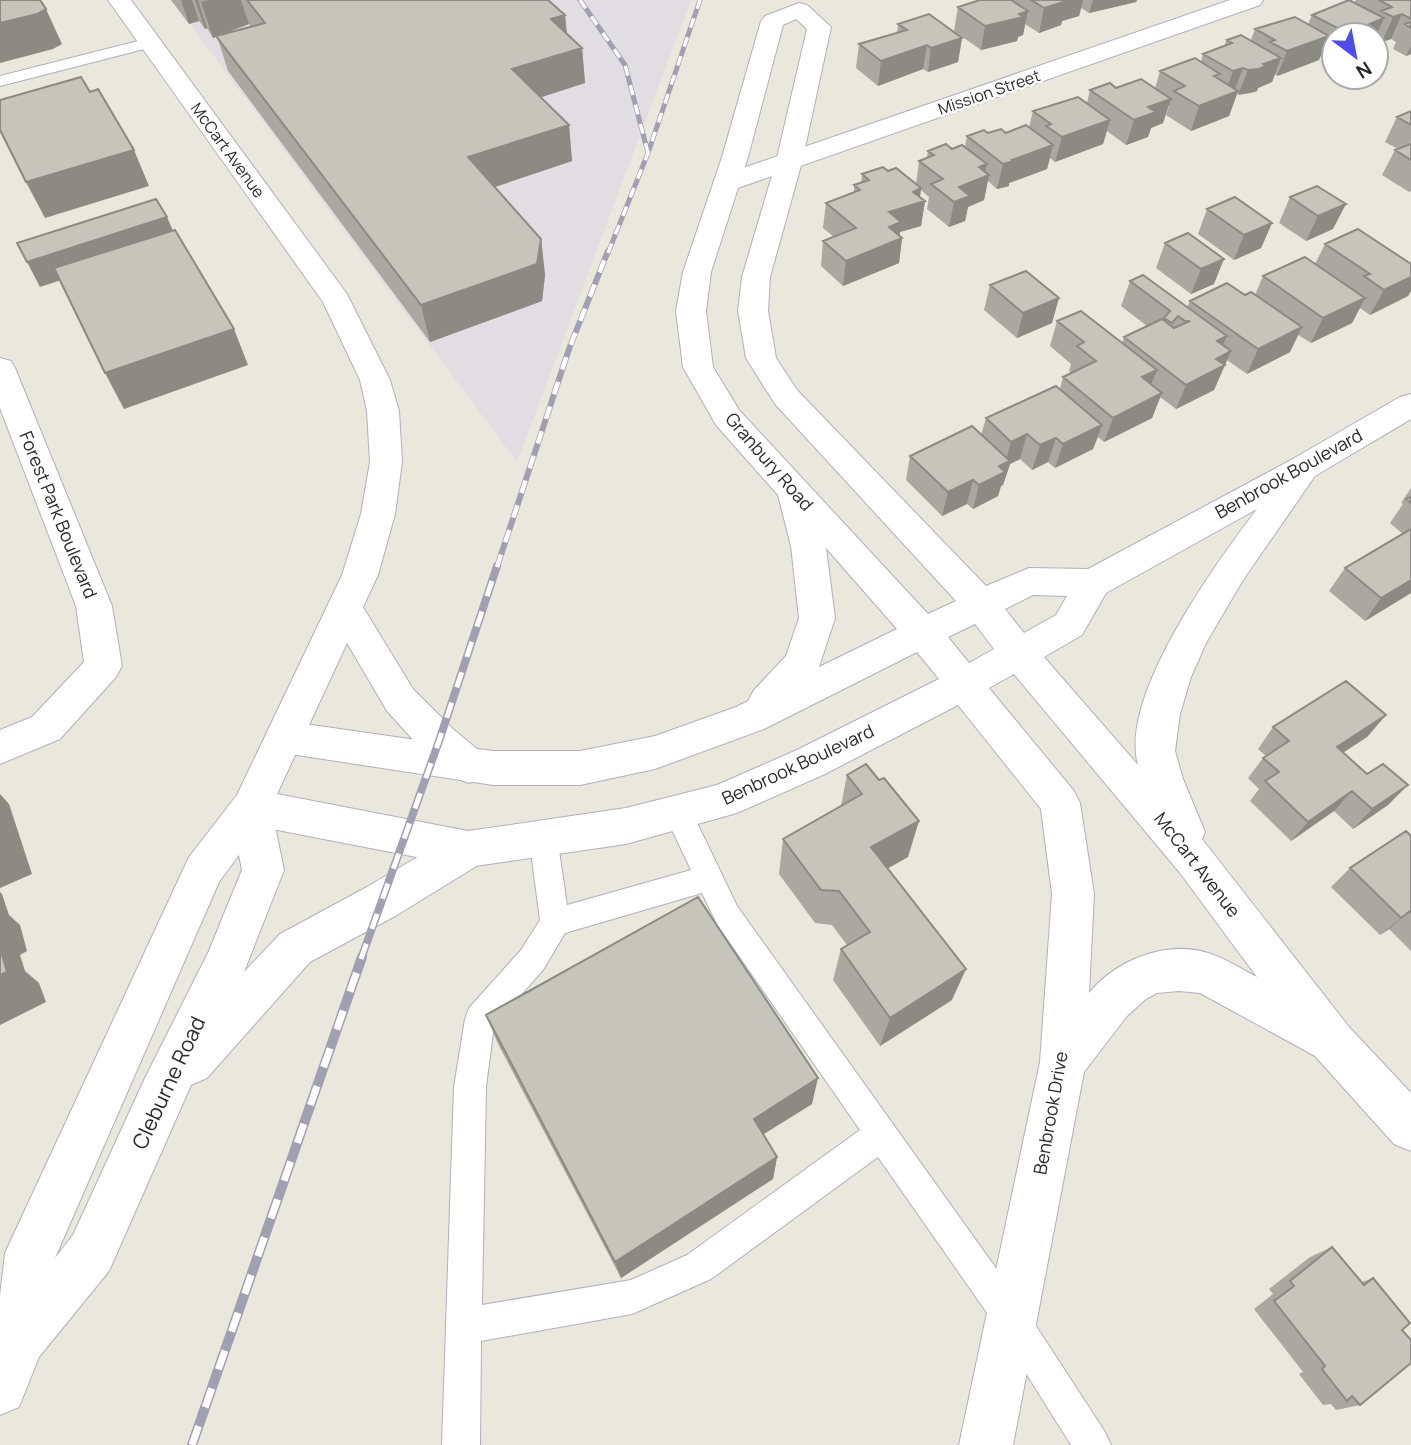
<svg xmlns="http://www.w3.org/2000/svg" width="1411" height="1445" font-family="Manrope,sans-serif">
	<rect width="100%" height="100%" fill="#eae7dd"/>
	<!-- industrial -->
	<path fill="#e0dde3" d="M172 0H691L517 462Z"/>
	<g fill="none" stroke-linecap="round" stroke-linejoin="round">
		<defs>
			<path id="service" d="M150 38 158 43 156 46 0 86V76Z
				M678 801 688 804 737 906 1023 1306 1105 1432 1111 1445H1071L999 1330 878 1157 711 1279 632 1314 481 1341 480 1445H442L454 1087 465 1019 469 1008 521 950 540 920 529 837 533 828 543 825 553 828 557 837 567 905 691 870 664 813 668 804ZM702 893 717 924 860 1130 687 1255 631 1280 482 1305 486 1087 494 1025 543 970 565 933Z"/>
			<path id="minor" d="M1230 0H1263L1260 5 735 189 726 191 717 189 713 183 717 177Z
				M0 358 11 361 15 368 112 606 122 666 116 677 60 739 0 764V730L32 717 84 662 76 606 0 408Z"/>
			<path id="tertiary" d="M799 3 807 5 831 27 802 162 770 277 768 311 776 358 797 390 986 586 1029 568 1088 569 1291 460 1400 397 1411 394V419L1315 476 1243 580 1206 643 1191 677 1180 714 1175 751 1183 779 1205 832 1202 839 1349 1027 1411 1093V1151L1394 1144 1315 1056 1200 993 1179 991 1157 993 1146 999 1127 1016 1084 1072 1013 1445H959L1040 1062 1052 894 1041 809 958 705 825 774 737 813 626 844 468 867 251 825 237 819 231 807 237 795 251 789 468 831 626 808 717 785 797 750 939 679 917 652 764 729 655 769 580 785H493L284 753 270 748 265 737 270 726 284 721 493 751H580L655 736 736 707 748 701 754 690 786 656 799 618 791 546 778 495 716 425 683 367 676 311 683 272 722 157 761 21 765 16ZM796 19 807 29 776 162 742 277 738 311 746 358 775 404 956 601 928 614 739 410 713 367 706 311 711 272 748 157 783 25ZM1257 509C1216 563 1119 696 1138 765L1044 657 1082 635 1106 593ZM826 548 897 629 819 667 835 618ZM1033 595 1067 596 1056 615 1024 633 1005 609ZM975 624 994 649 969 663 948 637ZM1014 674 1180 873 1257 977C1241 969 1225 958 1208 953 1166 940 1116 960 1089 993L1094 894 1080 803 1074 791 989 688Z"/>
			<path id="secondary" d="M108 0H131L347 294 390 380 399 411 402 462 395 514 378 575 363 607 413 689 453 729 483 754 489 766 483 778 469 783 455 778 425 753 387 711 347 643 271 807 284 870 244 972 280 934 367 887 453 836 468 831 483 836 489 849 483 862 397 915 310 962 207 1078 191 1085 109 1271 39 1357 19 1407 0 1415V1296L5 1253 189 857 237 795 342 575 361 514 370 462 367 411 360 380 323 302ZM239 855 242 870 208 953 145 1078 73 1235 55 1258 219 882Z"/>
		</defs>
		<!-- service casing -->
		<use href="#service" stroke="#b0b0bc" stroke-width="2"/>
		<!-- minor casing -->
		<use href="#minor" stroke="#b0b0bc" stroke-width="2"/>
		<!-- tertiary casing -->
		<use href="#tertiary" stroke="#b0b0bc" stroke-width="2"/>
		<!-- secondary casing -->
		<use href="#secondary" stroke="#b0b0bc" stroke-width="2"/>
		<!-- service -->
		<use href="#service" fill="#fff" fill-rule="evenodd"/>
		<!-- minor -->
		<use href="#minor" fill="#fff" fill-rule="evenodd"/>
		<!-- tertiary -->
		<use href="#tertiary" fill="#fff" fill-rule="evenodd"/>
		<!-- secondary -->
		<use href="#secondary" fill="#fff" fill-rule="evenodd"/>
		<defs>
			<path id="rail-far3" d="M580 0 625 65 648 153
				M608 253 648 153 700 0"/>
			<path id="rail-far2" d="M497 567 569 349 608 251"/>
			<path id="rail-far1" d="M361 959 439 741 497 566"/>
			<path id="rail" d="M192 1445 362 957"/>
		</defs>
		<!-- rail-far3 casing -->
		<use href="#rail-far3" stroke="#a1a0b2" stroke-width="5"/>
		<!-- rail-far2 casing -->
		<use href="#rail-far2" stroke="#a1a0b2" stroke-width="6"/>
		<!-- rail-far1 casing -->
		<use href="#rail-far1" stroke="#a1a0b2" stroke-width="8"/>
		<!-- rail casing -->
		<use href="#rail" stroke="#a1a0b2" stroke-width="10"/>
		<!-- rail-far3 -->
		<use href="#rail-far3" stroke="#fff" stroke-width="3.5" stroke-dasharray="10" stroke-linecap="butt"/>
		<!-- rail-far2 -->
		<use href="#rail-far2" stroke="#fff" stroke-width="4.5" stroke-dasharray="13" stroke-linecap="butt"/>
		<!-- rail-far1 -->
		<use href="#rail-far1" stroke="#fff" stroke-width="5" stroke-dasharray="16" stroke-linecap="butt"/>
		<!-- rail -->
		<use href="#rail" stroke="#fff" stroke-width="7" stroke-dasharray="20" stroke-linecap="butt"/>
	</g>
	<!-- wall -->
	<path fill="#aaa9a1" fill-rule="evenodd" d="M171 0H548L565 15 567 33 582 48 585 83 541 97 569 125 572 161 494 187 541 239 545 275 542 301 430 342 228 71 217 36 213 38 207 28 205 29 199 21 189 24ZM249 24 251 27 220 35Z
		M980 0H1137L1136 2 1089 13 1081 8 1079 16 1062 21 1061 25 1039 33 1025 24 1023 35 1018 37 1017 41 981 50 954 31 958 7Z
		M1356 0H1411V54L1406 56 1393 49 1396 42 1391 39 1382 42 1376 38V35H1334V56L1323 50 1319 60 1277 76 1275 74 1272 82 1258 88 1257 91 1250 93 1237 94 1229 116 1191 131 1166 115 1169 106H1168L1163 123 1151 128 1148 137 1126 145 1107 131 1103 144 1055 162 1050 158 1047 169 1009 183V186L997 189 988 181 984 200 968 207 965 221 949 227 927 209 929 197 921 190 920 197 925 201 921 226 900 232 899 235 902 238 899 263 843 286 821 266 823 241 834 237 823 228 826 203 854 192V185L861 183 862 174 888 171 916 184 919 161 927 158 928 151 965 147 967 136 988 133H1006L1029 127 1033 111 1087 103 1090 90 1116 88H1155L1160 71 1201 62 1203 54 1224 46 1227 40H1251L1255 29 1308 24 1312 15 1354 3Z
		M898 24 962 38 958 62 928 72 923 69 878 86 856 68 859 44 897 33Z
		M1411 111V191L1409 192 1382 175 1395 150 1398 149 1385 142 1397 117Z
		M1317 186 1333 229 1306 241 1279 223 1290 197Z
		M1207 209 1272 223 1261 248 1234 260 1198 234Z
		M1188 233 1214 284 1191 294 1156 268 1165 243Z
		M1325 244 1411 264V291L1408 296 1370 315 1360 308 1352 323 1311 343 1298 335 1290 352 1247 374 1227 360 1214 390 1176 409 1160 397 1152 418 1104 442 1098 437 1093 449 1055 468 1048 462 1032 470 1020 459 1010 464 1003 485 1001 486 998 496 973 509 967 504 942 516 906 480 910 456 981 435 986 418 1060 389 1063 377 1072 373 1069 371 1071 364 1050 346 1057 321 1122 343 1124 337 1147 326 1121 306 1130 281 1187 307 1190 301 1255 295 1263 276 1315 264Z
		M990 285 1052 323 1017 338 984 310Z
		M1411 488V593L1365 621 1329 591 1345 568 1403 534 1390 523 1403 504 1401 503Z
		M1386 715 1367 737 1343 752 1388 805 1353 829 1334 811 1291 841 1250 801 1259 789 1248 778 1263 758 1266 756 1258 749 1273 727Z
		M866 764 908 857 887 868 952 1000 880 1046 833 980 841 949 847 945 832 925 815 923 779 874 783 839 841 806 847 775Z
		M1411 836V951L1389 929 1380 935 1331 887 1350 868Z
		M486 1015 812 1104 763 1134 777 1157 773 1179 621 1278 498 1044Z
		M1332 1247 1362 1282 1373 1278 1402 1330 1360 1405 1336 1410 1331 1404 1323 1405 1299 1374 1303 1372 1254 1309 1273 1294 1269 1289 1310 1257Z"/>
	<!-- shaded-wall -->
	<path fill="#8b8a83" d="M181 0H192L199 21 189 24Z
		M195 0H198L207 28 205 29Z
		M208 0H241L249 24 213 38 201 2Z
		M1061 0H1083L1079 16 1062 21 1061 25 1039 33 1044 8Z
		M1093 0H1137L1136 2 1089 13Z
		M46 9 62 44 53 49 0 63V23Z
		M1028 11 1023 35 1018 37 1017 41 981 50 985 26Z
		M1402 14 1391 39 1382 42 1393 17Z
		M565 15 568 50 551 19Z
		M1384 18 1376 36V35H1355L1363 27Z
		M1329 36 1319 60 1277 76 1287 51Z
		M962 38 958 62 928 72 931 48Z
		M927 45 923 69 878 86 881 61Z
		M1411 46V54L1406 56Z
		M582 48 585 83 517 105 512 69Z
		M1281 58 1272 82 1258 88 1257 91 1250 93 1238 95 1248 70Z
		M1243 68 1234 92 1224 96 1233 71Z
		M1238 91 1229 116 1191 131 1199 106Z
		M1171 99 1163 123 1151 128 1148 137 1126 145 1134 120 1148 107Z
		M1110 120 1103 144 1055 162 1062 137Z
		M569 125 572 161 474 194 468 157Z
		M1053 145 1047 169 1009 183V186L997 189 1003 164Z
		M134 150 149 186 45 218 26 182Z
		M987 164 984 177 989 175 984 200 968 207 965 221 949 227 954 202 959 187 979 167Z
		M921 188 919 203 925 201 921 226 900 232 899 239 902 238 899 263 843 286 846 261 889 212 913 192Z
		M1346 204 1333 229 1306 241 1318 216Z
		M167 217 178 242 40 287 27 262Z
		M1272 223 1261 248 1234 260 1244 235Z
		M541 239 545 275 542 301 430 342 421 305Z
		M1224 259 1214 284 1191 294 1201 269Z
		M1411 277V291L1408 296 1370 315 1384 290Z
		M1059 298 1052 323 1017 338 1023 313Z
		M1365 298 1352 323 1311 343 1323 318Z
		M1302 327 1290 352 1247 374 1258 349Z
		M234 329 248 365 124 409 105 373Z
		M1227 336 1217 358 1231 351 1214 390 1176 409 1186 385 1217 341Z
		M1157 370 1147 395 1142 377Z
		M1162 393 1152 418 1104 442 1113 418Z
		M1102 425 1093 449 1055 468 1063 444Z
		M1027 434 1020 459 1010 464 1003 485 1001 486 998 496 973 509 979 485 999 466 1005 463 1011 442Z
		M1056 438 1048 462 1032 470 1040 445Z
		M973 480 967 504 942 516 948 492Z
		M1411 580V593L1365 621 1381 598Z
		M1386 715 1367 737 1320 768 1337 747Z
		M1408 785 1388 805 1353 829 1372 809Z
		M1352 791 1334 811 1291 841 1308 822Z
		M0 794 9 804 32 874 0 888Z
		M919 821 908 857 862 883 871 847Z
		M0 892 2 894 9 915 20 925 27 951 20 955 25 971 39 983 46 1002 0 1025Z
		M1410 911 1389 929 1380 935 1401 918Z
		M966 969 952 1000 880 1046 890 1018Z
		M818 1078 812 1104 751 1142 754 1119Z
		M777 1157 773 1179 621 1278 615 1262Z"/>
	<!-- building -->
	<path fill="#c6c5bb" stroke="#8b8a83" stroke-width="2" d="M0 0H40L46 9 37 14 0 23Z
		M247 0H548L565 15 551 19 582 48 512 69 569 125 468 157 541 239 537 264 421 305 216 36 265 23Z
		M980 0H1011L1028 11 1019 14 1023 17 985 26 958 7Z
		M1031 0H1065L1067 1 1044 8Z
		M1349 0 1384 18 1363 27 1368 30 1355 35H1351L1312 15Z
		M1379 0H1411V19L1402 14 1393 17 1381 11 1392 7Z
		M929 14 962 38 931 48 927 45 881 61 859 44 907 30 898 24Z
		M1295 17 1329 36 1287 51 1270 42 1275 40 1255 29Z
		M1411 22V28L1405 24Z
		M1241 35 1281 58 1263 64 1266 66 1259 69 1248 70 1243 68 1233 71 1203 54 1232 43 1227 40Z
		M1195 58 1220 74 1214 76 1238 91 1199 106 1174 91 1185 86 1160 71Z
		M81 77 90 92 98 89 134 150 26 182 0 130V100Z
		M1141 79 1171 99 1148 107 1156 112 1134 120 1090 90 1110 83 1116 88Z
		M1078 97 1110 120 1062 137 1046 126 1051 124 1033 111Z
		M1411 111V125L1397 117Z
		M1026 125 1053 145 1012 160 1014 161 1003 164 967 136 984 130 988 133 1001 129 1006 133Z
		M946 144 952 149 962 145 987 164 979 167 989 175 959 187 970 196 954 202 931 184 943 179 919 161 934 155 928 151Z
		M1411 144V160L1395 150Z
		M883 167 888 171 896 168 921 188 913 192 925 201 889 212 901 222 889 227 902 238 846 261 823 241 856 228 826 203 860 190 854 185 869 180 862 174Z
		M1317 186 1346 204 1318 216 1290 197Z
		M1235 197 1272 223 1244 235 1207 209Z
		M156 199 167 217 27 262 17 243Z
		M1358 229 1411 264V277L1384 290 1364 276 1370 274 1325 244Z
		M175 230 234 329 105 373 54 268Z
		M1188 233 1224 259 1201 269 1165 243Z
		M1305 257 1365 298 1323 318 1263 276Z
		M1026 271 1059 298 1023 313 990 285Z
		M1143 275 1227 336 1217 341 1231 351 1216 359 1225 365 1186 385 1124 337 1162 319 1174 328 1190 321H1185L1178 316 1172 323 1164 318 1170 311 1130 281Z
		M1227 283 1245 295 1251 292 1302 327 1258 349 1190 301Z
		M1081 311 1157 370 1142 377 1162 393 1113 418 1063 377 1096 361 1077 346 1084 342 1057 321Z
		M1056 386 1102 425 1063 444 1056 438 1040 445 1027 434 1011 442 986 418Z
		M972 426 1010 461 999 466 1005 472 979 485 973 480 948 492 910 456Z
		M1411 497V503L1406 499Z
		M1411 529V580L1381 598 1345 568Z
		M1346 681 1386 715 1337 747 1367 774 1383 764 1408 785 1372 809 1352 791 1308 822 1265 781 1279 772 1263 758 1289 741 1273 727Z
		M866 764 879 780 884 778 919 821 871 847 966 969 890 1018 841 949 870 932 839 891 821 890 783 839 862 794 847 775Z
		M1406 831 1411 836V913L1410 911 1401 918 1350 868Z
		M698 897 818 1078 754 1119 777 1157 615 1262 486 1015Z
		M1 951 7 972 0 975V952Z
		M1332 1247 1364 1285 1373 1278 1410 1323 1402 1330 1411 1340V1363L1360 1405 1352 1396 1347 1401 1322 1369 1325 1366 1274 1301 1294 1286 1290 1281Z"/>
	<g text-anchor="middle" stroke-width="5" stroke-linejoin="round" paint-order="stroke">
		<!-- far-street labels -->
		<g font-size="16" fill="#292929" stroke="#fff">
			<text transform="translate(989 92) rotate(-19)" y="6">Mission Street</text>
			<text transform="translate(228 150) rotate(54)" y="6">McCart Avenue</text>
		</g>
		<!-- street labels -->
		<g font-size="18" fill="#292929" stroke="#fff">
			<text transform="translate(769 462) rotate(49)" y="6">Granbury Road</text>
			<text transform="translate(1289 474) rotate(-29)" y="6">Benbrook Boulevard</text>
			<text transform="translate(58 515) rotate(68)" y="6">Forest Park Boulevard</text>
			<text transform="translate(798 765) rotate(-25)" y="6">Benbrook Boulevard</text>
			<text transform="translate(1197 865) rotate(52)" y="6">McCart Avenue</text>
			<text transform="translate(1051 1113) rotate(-80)" y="6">Benbrook Drive</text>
		</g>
		<!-- near-street labels -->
		<g font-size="21" fill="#292929" stroke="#fff">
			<text transform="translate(169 1083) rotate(-65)" y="7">Cleburne Road</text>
		</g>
	</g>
	<!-- north arrow -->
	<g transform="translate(1355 56) rotate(148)"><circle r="33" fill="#ffffff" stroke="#a9a9a9" stroke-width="2"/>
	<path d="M0-5L12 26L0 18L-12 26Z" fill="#4f4ce8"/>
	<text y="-10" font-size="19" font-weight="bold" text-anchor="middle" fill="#292929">N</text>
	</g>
</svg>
